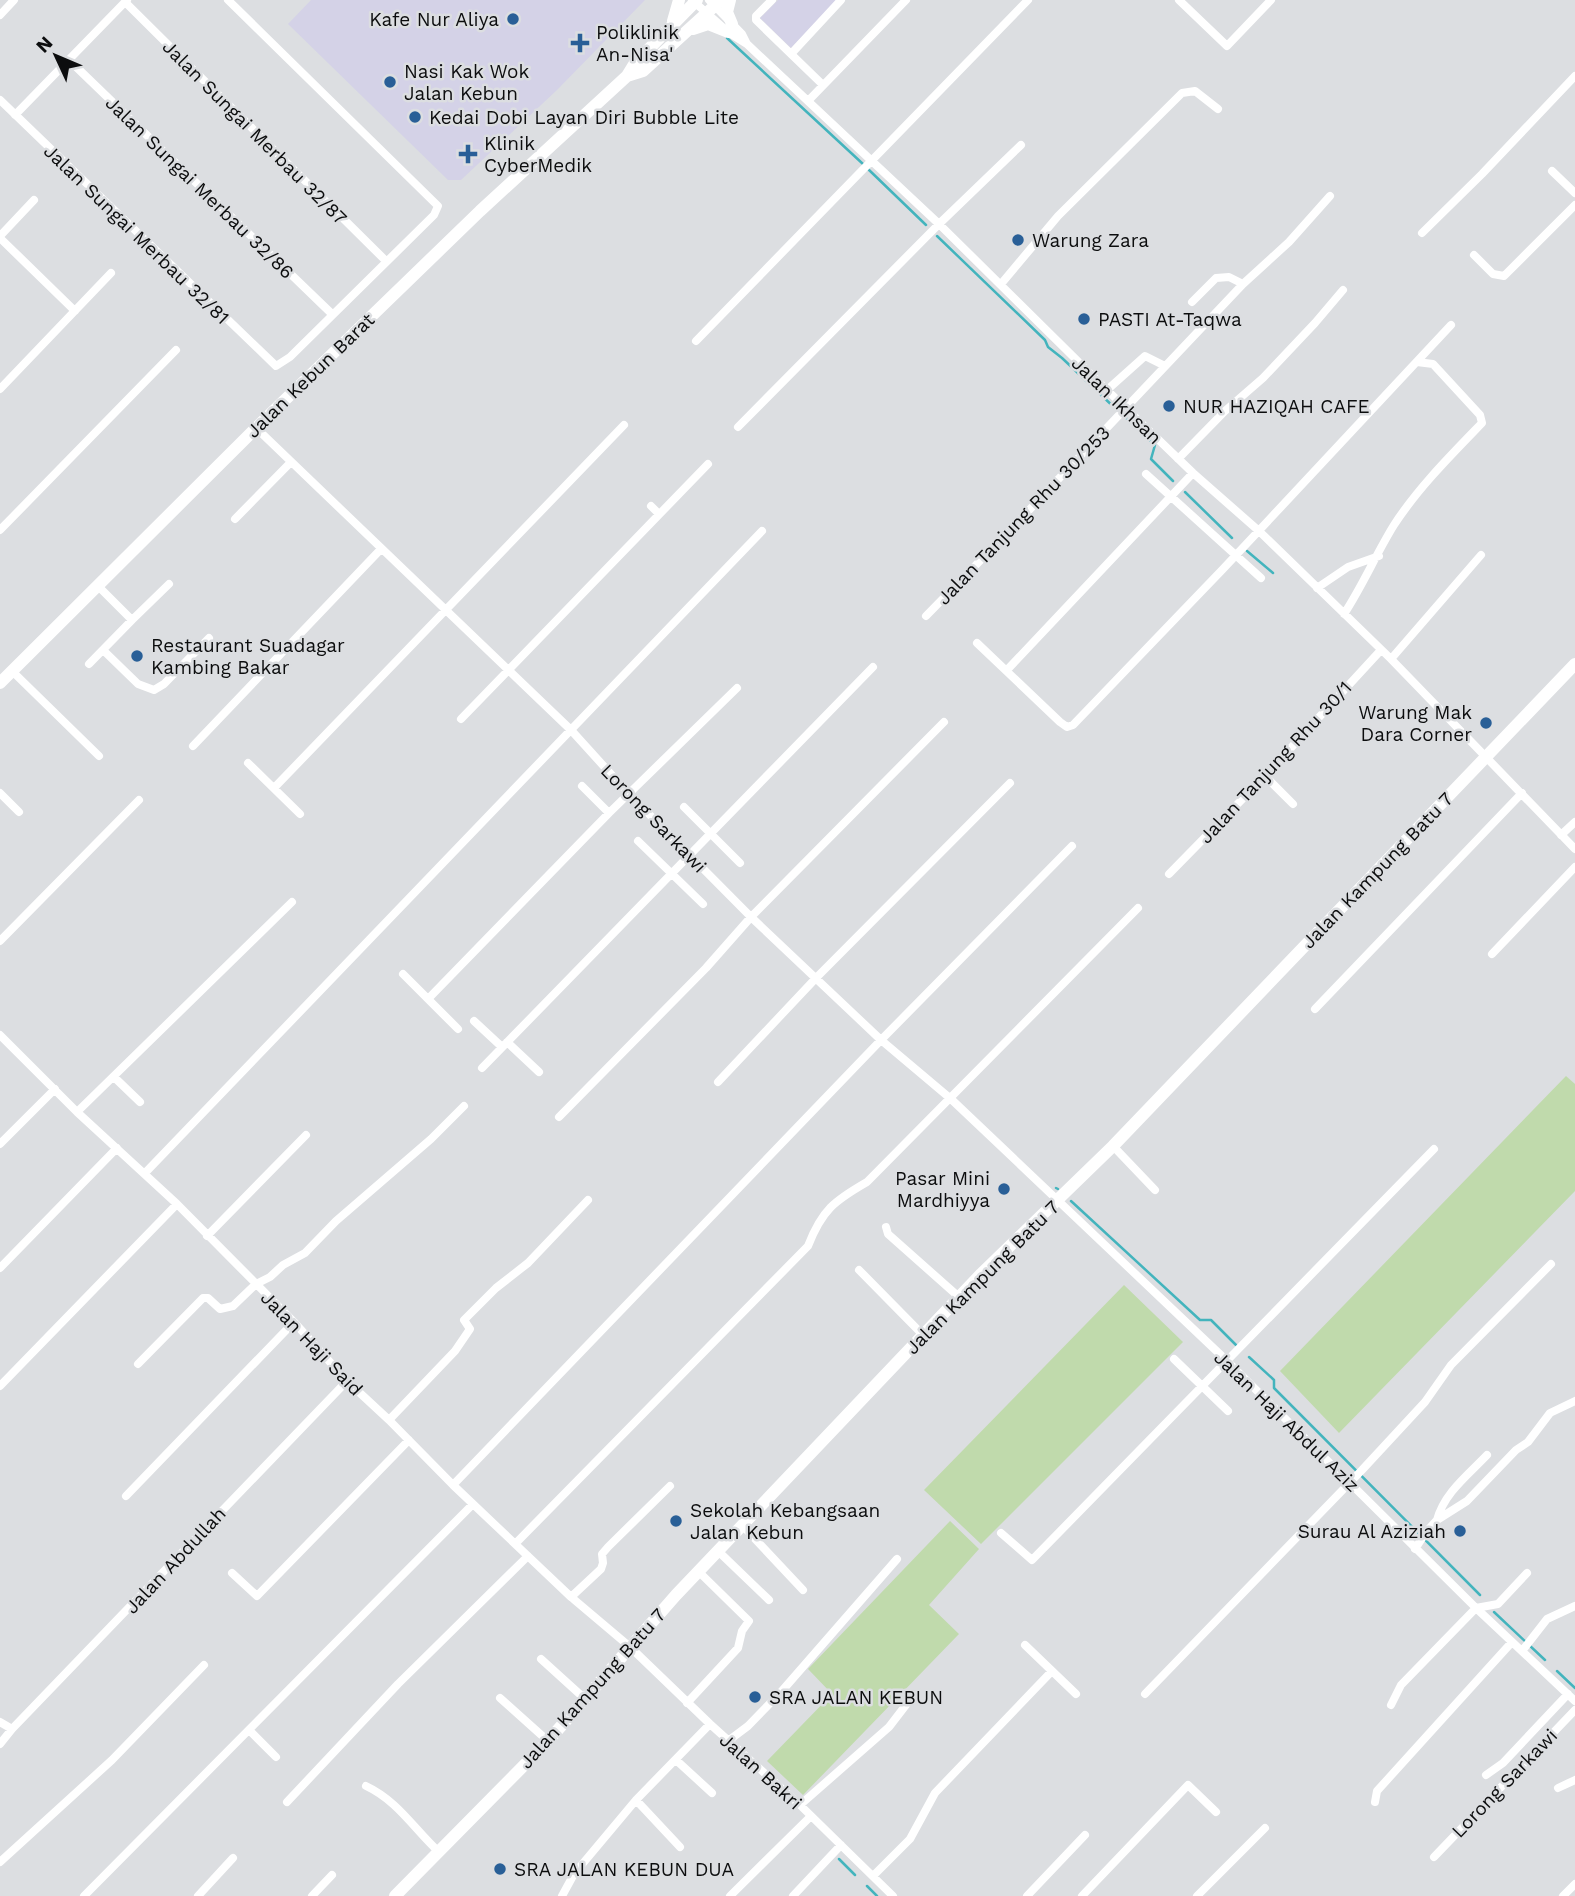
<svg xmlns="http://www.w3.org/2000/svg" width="1575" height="1896" font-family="'Work Sans',sans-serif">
	<rect width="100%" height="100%" fill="#dcdee1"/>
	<!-- commercial -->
	<path fill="#d4d2e7" d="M311 0H645L557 90 461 180H448L288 24Z
		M778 0H837L791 48 760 18Z"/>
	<!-- green -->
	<path fill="#c0daac" d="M1566 1076 1575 1084V1191L1339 1433 1280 1371Z
		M1124 1285 1183 1342 981 1544 924 1490Z
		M950 1521 979 1549 929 1605 959 1634 803 1795 767 1761 832 1694 808 1669Z"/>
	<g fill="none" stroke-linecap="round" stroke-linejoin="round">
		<!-- stream -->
		<path stroke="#43b4bd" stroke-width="2.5" d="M727 38 863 164
			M868 169 926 225
			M937 236 1045 340 1048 347 1062 358 1118 411
			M1123 415 1155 445 1151 459 1173 481
			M1185 492 1232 538
			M1247 551 1273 573
			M1056 1188 1058 1189
			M1071 1201 1200 1320H1211L1236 1345
			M1249 1357 1274 1380V1388L1480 1595
			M1494 1612 1545 1660
			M1557 1671 1575 1688
			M839 1859 855 1875
			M867 1886 877 1896"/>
		<!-- street -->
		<path stroke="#fff" stroke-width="8" d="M692 0 728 32 747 44 939 224 1107 390 1193 473 1259 531 1391 659 1575 849
			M709 0 742 34 747 44
			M772 0 756 16V20L823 85
			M1179 0 1227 46 1271 0
			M125 2 386 261
			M0 15 14 0
			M791 54 841 0
			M69 60 332 314
			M0 100 276 366 290 357 434 215 438 206 228 0
			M808 101 906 0
			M15 115 127 0
			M1552 171 1575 193
			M1422 233 1482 174 1575 76
			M0 236 34 200
			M0 238 75 311
			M1474 255 1493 274 1504 276 1575 205
			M1001 284 1058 216 1182 93 1195 91 1218 109
			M1192 302 1216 278 1229 277 1243 284 1289 242 1330 196
			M696 341 1028 0
			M0 389 111 273
			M1107 390 1145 356 1165 366
			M738 427 939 224 1021 145
			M256 428 571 730 629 794 751 917 881 1040 951 1099 1226 1360 1476 1608 1575 1701
			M1178 459 1225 411 1263 378 1315 323 1343 290
			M1146 474 1261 578
			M651 506 659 514
			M235 519 291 462
			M0 530 176 350
			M97 585 132 620 169 584
			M1317 588 1348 567 1379 556
			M1344 614C1363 585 1376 554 1394 525 1418 488 1451 455 1482 423L1480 415 1433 364 1417 362
			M926 616 1015 525 1243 284
			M977 643 1060 722 1067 727 1073 725 1223 569 1451 325
			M103 650 138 684 154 690 164 684 209 638
			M1391 659 1481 555
			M89 664 132 620
			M1007 670 1193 473
			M12 671 99 756
			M461 719 708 464
			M193 746 381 549
			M248 763 300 814
			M1265 776 1293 804
			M582 786 609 813
			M274 788 624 425
			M0 793 19 812
			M684 807 740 863
			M1561 835 1575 822
			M638 841 703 904
			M1169 874 1265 776 1381 650
			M0 941 139 800
			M1492 954 1575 867
			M403 974 458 1029
			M428 999 609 813 737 688
			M1315 1009 1522 793
			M474 1021 502 1047
			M0 1035 77 1112 177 1204 294 1322 347 1381 389 1420 453 1485 571 1597 629 1646 710 1724 800 1805 893 1896
			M507 1042 539 1072
			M482 1068 873 667
			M114 1077 140 1102
			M718 1082 816 978 1010 783
			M77 1112 292 902
			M559 1117 706 968 751 917 944 722
			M0 1144 55 1089
			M1113 1146 1155 1190
			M145 1173 762 531
			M886 1227 888 1234 959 1297
			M207 1236 306 1135
			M0 1268 117 1148
			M859 1270 923 1335
			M1174 1359 1228 1411
			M138 1364 203 1298H208L220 1309 233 1306 256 1284 270 1277 283 1265 305 1253 336 1221 431 1139 464 1106
			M0 1386 177 1204
			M389 1420 455 1351 470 1329 464 1320 496 1288 528 1263 588 1200
			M453 1485 881 1040 1072 846
			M126 1496 294 1322
			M1437 1520C1444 1493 1468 1475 1487 1455
			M742 1525 803 1590
			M1001 1533 1032 1560 1434 1149
			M515 1544 808 1246C822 1210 834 1201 867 1182L1138 908
			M1415 1549 1426 1532 1437 1520 1467 1501 1516 1450 1528 1442 1550 1413 1575 1401
			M718 1551 769 1600
			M232 1573 257 1596 409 1440
			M571 1597 601 1569 603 1563 602 1554 608 1547 670 1486
			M1025 1645 1076 1694
			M1522 1651 1547 1619 1575 1606
			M541 1659 584 1698
			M1145 1694 1362 1470 1425 1402 1451 1365 1551 1264
			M500 1698 548 1741
			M687 1703 738 1648 742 1631 749 1621 698 1571
			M1391 1705 1401 1685 1476 1608 1498 1604 1527 1573
			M0 1722 12 1729 347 1381
			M249 1730 276 1757
			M728 1741 748 1726 781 1692 897 1559
			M0 1744 12 1729
			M676 1760 712 1793
			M1486 1775 1503 1763 1568 1694
			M366 1786C398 1801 414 1829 439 1852
			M1558 1788 1575 1780
			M636 1800 680 1847
			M287 1802 398 1684 528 1556
			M1375 1802 1377 1791 1512 1642
			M800 1805 889 1727 909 1701
			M1434 1857 1575 1710
			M0 1862 112 1760 204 1665
			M873 1876 910 1839 935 1793 1052 1671
			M84 1896 473 1504
			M198 1896 233 1858
			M312 1896 332 1875
			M562 1896 574 1874 636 1800 710 1724
			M730 1896 811 1816
			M793 1896 841 1845
			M1027 1896 1085 1835
			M1082 1896 1188 1785 1216 1812
			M1197 1896 1265 1828
			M1563 1896 1575 1884"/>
		<!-- secondary -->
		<path stroke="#fff" stroke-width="12" d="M730 0 727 12 732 24
			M673 21 679 0
			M693 29 708 24 728 32
			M627 76 643 71 721 0
			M0 683 256 428 480 211 627 76 635 63 697 0
			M395 1896 548 1741 676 1595 981 1274 1113 1146 1575 664"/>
	</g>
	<!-- markers -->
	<g fill="#295f97" stroke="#dcdee1" stroke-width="2.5">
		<circle cx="513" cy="19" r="7"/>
		<path d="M576.5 32.5h7v7h7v7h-7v7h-7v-7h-7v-7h7z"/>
		<circle cx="390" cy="82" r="7"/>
		<circle cx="415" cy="117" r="7"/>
		<path d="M464.5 143.5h7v7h7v7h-7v7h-7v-7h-7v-7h7z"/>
		<circle cx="1018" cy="240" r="7"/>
		<circle cx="1084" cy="319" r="7"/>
		<circle cx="1169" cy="406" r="7"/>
		<circle cx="137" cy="656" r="7"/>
		<circle cx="1486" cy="723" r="7"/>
		<circle cx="1004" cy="1189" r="7"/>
		<circle cx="676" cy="1521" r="7"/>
		<circle cx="1460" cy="1531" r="7"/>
		<circle cx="755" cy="1697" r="7"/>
		<circle cx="500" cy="1869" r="7"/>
	</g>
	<g text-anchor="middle" stroke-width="5" stroke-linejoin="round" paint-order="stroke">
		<!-- poi labels -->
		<g font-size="19" fill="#0c0d0e" stroke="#dcdee1" text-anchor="start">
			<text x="499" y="26" text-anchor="end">Kafe Nur Aliya</text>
			<text x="596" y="39">Poliklinik<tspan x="596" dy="22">An-Nisa'</tspan></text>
			<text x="404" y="78">Nasi Kak Wok<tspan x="404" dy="22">Jalan Kebun</tspan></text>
			<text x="429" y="124">Kedai Dobi Layan Diri Bubble Lite</text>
			<text x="484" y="150">Klinik<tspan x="484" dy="22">CyberMedik</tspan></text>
			<text x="1032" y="247">Warung Zara</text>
			<text x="1098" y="326">PASTI At-Taqwa</text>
			<text x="1183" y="413">NUR HAZIQAH CAFE</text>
			<text x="151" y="652">Restaurant Suadagar<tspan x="151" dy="22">Kambing Bakar</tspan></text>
			<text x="1472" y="719" text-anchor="end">Warung Mak<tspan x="1472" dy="22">Dara Corner</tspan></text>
			<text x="990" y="1185" text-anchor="end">Pasar Mini<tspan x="990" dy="22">Mardhiyya</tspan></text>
			<text x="690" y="1517">Sekolah Kebangsaan<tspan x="690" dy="22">Jalan Kebun</tspan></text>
			<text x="1446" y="1538" text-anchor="end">Surau Al Aziziah</text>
			<text x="769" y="1704">SRA JALAN KEBUN</text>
			<text x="514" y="1876">SRA JALAN KEBUN DUA</text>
		</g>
		<!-- street labels -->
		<g font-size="19" fill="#0c0d0e" stroke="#dcdee1">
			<text transform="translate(255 132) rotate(45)" y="7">Jalan Sungai Merbau 32/87</text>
			<text transform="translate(200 187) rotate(44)" y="7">Jalan Sungai Merbau 32/86</text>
			<text transform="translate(137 234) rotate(44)" y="7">Jalan Sungai Merbau 32/81</text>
			<text transform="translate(310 375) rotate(-44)" y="7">Jalan Kebun Barat</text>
			<text transform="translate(1117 400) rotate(44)" y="7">Jalan Ikhsan</text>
			<text transform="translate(1023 515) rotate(-46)" y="7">Jalan Tanjung Rhu 30/253</text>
			<text transform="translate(1275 762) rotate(-47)" y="7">Jalan Tanjung Rhu 30/1</text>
			<text transform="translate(654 818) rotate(46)" y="7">Lorong Sarkawi</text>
			<text transform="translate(1377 870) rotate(-46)" y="7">Jalan Kampung Batu 7</text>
			<text transform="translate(982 1277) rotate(-45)" y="7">Jalan Kampung Batu 7</text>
			<text transform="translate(312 1343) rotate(46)" y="7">Jalan Haji Said</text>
			<text transform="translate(1287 1421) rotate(44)" y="7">Jalan Haji Abdul Aziz</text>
			<text transform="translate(175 1560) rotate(-47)" y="7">Jalan Abdullah</text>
			<text transform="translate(592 1688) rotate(-48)" y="7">Jalan Kampung Batu 7</text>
			<text transform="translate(761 1771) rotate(42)" y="7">Jalan Bakri</text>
			<text transform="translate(1504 1783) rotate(-46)" y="7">Lorong Sarkawi</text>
		</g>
	</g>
	<!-- north arrow -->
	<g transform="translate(56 56) rotate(314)" stroke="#dcdee1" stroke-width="5" paint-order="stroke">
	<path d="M0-5L12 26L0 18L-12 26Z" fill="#0c0d0e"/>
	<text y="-10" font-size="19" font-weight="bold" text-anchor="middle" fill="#0c0d0e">N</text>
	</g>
</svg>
